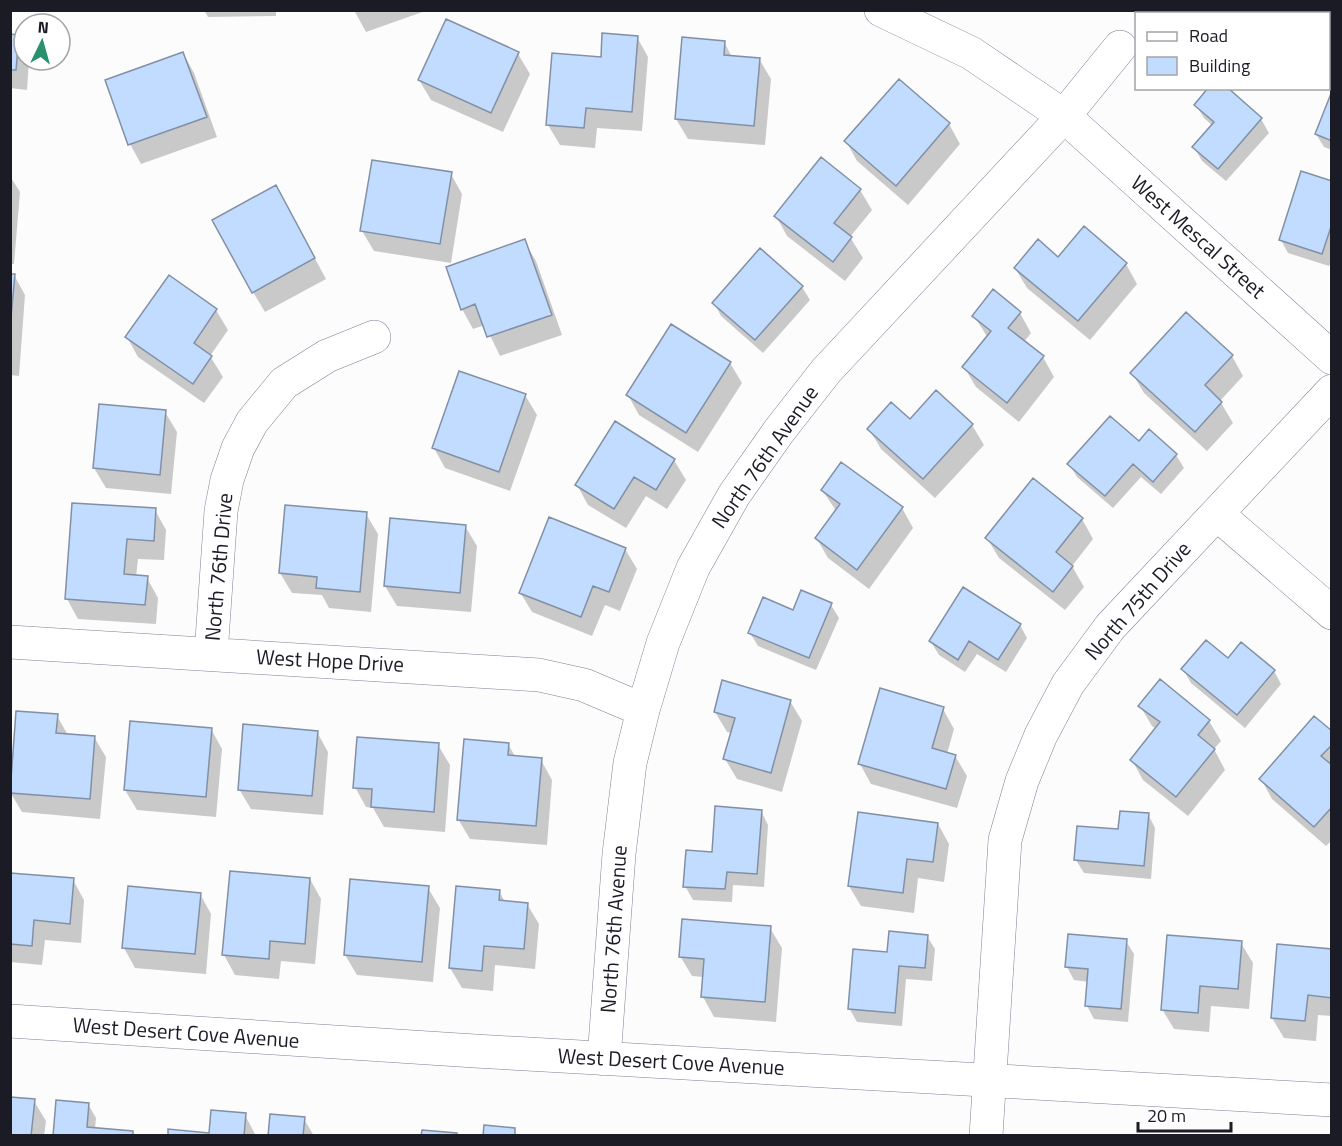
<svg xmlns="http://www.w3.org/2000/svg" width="1342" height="1146" font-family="'Titillium Web',sans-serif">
	<rect width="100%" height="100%" fill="#fcfcfc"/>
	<!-- shadow -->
	<path fill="#0003" d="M204 10H276V16L208 17Z
		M354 10H428L366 32Z
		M1204 10H1229L1225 14H1207Z
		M1237 10H1296V11L1292 14H1240Z
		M10 35 18 36 24 46V60H29L27 90 10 88Z
		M637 37 648 57 642 131 597 128 595 148 560 145 548 125 602 58Z
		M724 42 732 57 759 59 771 79 765 145 688 139 676 119Z
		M183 53 194 73 217 137 141 164 130 144Z
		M518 54 530 74 503 132 431 100 419 80Z
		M899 81 949 124 960 144 908 205 857 161 846 141Z
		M1225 88 1261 119 1269 133 1226 181 1202 161 1194 147 1213 126 1204 118 1196 105Z
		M1332 95V150L1324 147 1316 134Z
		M451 174 462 194 451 263 374 251 362 231Z
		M10 176 20 192 14 264H10Z
		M1332 182V260L1329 266 1288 253 1281 240Z
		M860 190 872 210 850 237 863 258 845 281 787 236 776 216Z
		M287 207 326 279 265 312 253 292Z
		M524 241 536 261 562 335 500 356 485 325 473 329 462 309Z
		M1126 264 1137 284 1090 340 1027 288 1015 268Z
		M10 275H14L25 295 19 376 10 375Z
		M169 278 216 310 228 330 210 356 223 377 204 403 138 357 127 337Z
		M802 287 810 300 763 353 721 316 714 303Z
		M1020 313 1031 333 1024 342 1043 357 1054 377 1019 422 976 387 964 367 988 338 974 316Z
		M1232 356 1243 376 1220 401 1233 423 1207 451 1144 393 1132 373Z
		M730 363 742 383 698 452 639 415 628 395Z
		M525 395 537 415 510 491 445 468 434 448Z
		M101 406 165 412 177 432 171 494 106 488 94 468Z
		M972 425 984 445 935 498 881 449 869 429Z
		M1176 455 1184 468 1161 494 1141 477 1113 508 1077 477 1069 464Z
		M674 460 686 480 667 509 646 496 626 528 588 505 577 485Z
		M822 490 902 508 913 528 869 589 828 558 817 539 837 512Z
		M155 510 166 530 164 560 138 559 136 577 147 578 158 598 156 624 78 619 67 599Z
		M366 514 378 534 371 612 329 608 322 595 292 593 280 573Z
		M1082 519 1093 539 1072 566 1084 587 1065 610 999 558 987 538Z
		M465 526 477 546 471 612 397 606 385 586Z
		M625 549 637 569 620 611 605 605 592 636 532 612 520 592Z
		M831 605 839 618 816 670 758 646 750 633 794 612Z
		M1020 625 1027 638 1006 672 977 654 965 672 939 655 931 642Z
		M1229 660 1274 671 1281 684 1245 728 1191 683 1183 669Z
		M790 701 802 721 782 792 737 779 725 759 732 733 727 732 715 712Z
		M1140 706 1209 721 1221 741 1214 749 1225 770 1188 816 1143 780 1132 760 1156 729 1152 726Z
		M943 709 954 729 947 754 955 756 967 776 957 808 871 784 860 764Z
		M57 716 68 735 94 737 106 757 100 819 22 812 10 792Z
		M211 729 222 749 216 817 137 810 125 790Z
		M317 732 328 752 323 815 251 809 239 789Z
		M1332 733V840L1326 846 1272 799 1261 779Z
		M508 744 516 758 541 760 552 780 547 845 470 839 458 819Z
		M438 745 450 765 445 832 384 827 373 808 366 807 355 787Z
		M761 811 768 825 764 887 733 885 732 902 693 900 685 886 713 853Z
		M1148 814 1155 828 1151 879 1084 873 1076 860Z
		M938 824 949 844 944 882 918 878 914 913 861 906 849 886Z
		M10 874 73 880 84 900 81 943 45 940 42 965 10 962Z
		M310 879 321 899 315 964 281 961 279 979 235 975 224 955Z
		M428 888 440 908 433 982 357 975 345 955Z
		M499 891 505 902 527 904 539 924 535 969 495 965 493 991 462 988 450 968Z
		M200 894 211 914 206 974 135 968 124 948Z
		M770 928 782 948 776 1022 714 1017 703 997 704 977 692 976 680 956Z
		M927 936 935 949 932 981 906 979 902 1026 857 1022 849 1008 888 954Z
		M1126 941 1134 954 1128 1022 1094 1019 1087 1006 1089 982 1074 980 1067 967Z
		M1241 943 1253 963 1249 1009 1211 1006 1209 1032 1174 1029 1162 1009Z
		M1332 951V1016L1318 1015 1316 1041 1284 1038 1272 1018Z
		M34 1101 46 1121 44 1136H10Z
		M88 1104 96 1118 95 1129 132 1132 134 1136H55Z
		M245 1115 256 1136H169L210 1134Z
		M304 1119 314 1136H270Z"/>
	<!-- building -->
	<path fill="#c2dcff" stroke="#8190a5" stroke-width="1.5" d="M446 19 519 52 491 113 418 80Z
		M602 33 638 36 632 112 586 108 584 128 546 125 552 53 601 57Z
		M10 34 19 35 16 70H10Z
		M682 37 725 41 724 55 760 58 754 126 675 119Z
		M183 52 207 117 128 145 105 80Z
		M899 79 950 123 896 186 844 141Z
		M1208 88H1228L1262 118 1218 169 1192 147 1214 122 1194 105Z
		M1332 91V141L1315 134Z
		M821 157 861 189 834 223 852 237 833 262 774 216Z
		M372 160 452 172 440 244 360 231Z
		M1301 171 1332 181V224L1322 254 1279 240Z
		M276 185 315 258 252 293 212 220Z
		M1084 226 1127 263 1078 321 1014 268 1038 239 1058 257Z
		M525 239 552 315 487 337 475 304 461 310 446 267Z
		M760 248 803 286 755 340 712 303Z
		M10 274H15L10 328Z
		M169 275 217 309 194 343 212 356 193 384 125 337Z
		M993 289 1021 312 1008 328 1044 356 1007 403 962 367 991 331 972 316Z
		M1186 312 1233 355 1205 385 1222 402 1195 432 1130 373Z
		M671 324 731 362 686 433 626 395Z
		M459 371 526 394 499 472 432 448Z
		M936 390 973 424 923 479 867 429 891 402 910 419Z
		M99 404 166 410 160 475 93 468Z
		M1110 416 1139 441 1149 429 1177 454 1153 482 1133 464 1105 496 1067 464Z
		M615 421 675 459 656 490 634 477 614 509 575 485Z
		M841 462 903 507 857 570 815 538 840 504 821 490Z
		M1033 478 1083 518 1056 552 1073 566 1053 592 985 538Z
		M72 503 156 508 154 541 127 539 124 574 148 576 145 605 65 599Z
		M285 505 367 512 360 592 316 588 317 577 279 573Z
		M549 517 626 548 609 592 593 586 581 617 519 593Z
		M390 518 466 525 460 593 384 586Z
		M963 587 1021 624 998 660 969 641 958 660 929 641Z
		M801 590 832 603 809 658 748 633 763 597 793 610Z
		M1206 640 1228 658 1241 642 1275 670 1237 715 1181 669Z
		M1160 679 1210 720 1198 735 1215 749 1176 797 1130 760 1160 722 1138 706Z
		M722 680 791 700 771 773 723 759 735 718 714 712Z
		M880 688 944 707 932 748 956 755 946 789 858 764Z
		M16 711 58 714 56 733 95 736 90 799 10 793Z
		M1314 716 1332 731V745L1321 756 1332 765V807L1314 827 1259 779Z
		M130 721 212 728 206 797 124 790Z
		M243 724 318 731 312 796 238 790Z
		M357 737 439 743 434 812 371 807 372 789 353 788Z
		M464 739 509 743 508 755 542 758 536 826 457 820Z
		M715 806 762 810 757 874 727 872 725 889 683 887 686 850 712 852Z
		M1120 811 1149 813 1144 866 1074 860 1077 826 1118 829Z
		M858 812 938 823 933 862 907 859 903 893 848 886Z
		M230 871 310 878 305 944 270 941 269 959 222 955Z
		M10 873 74 878 70 924 34 920 32 946 10 944Z
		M350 879 429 886 422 962 344 955Z
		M128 886 201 893 195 954 122 948Z
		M456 886 500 890 499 900 528 903 524 949 484 946 482 971 449 968Z
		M682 919 771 926 765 1002 701 997 704 959 679 957Z
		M889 931 928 935 925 968 899 966 895 1013 848 1009 853 949 887 952Z
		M1068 934 1127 939 1121 1009 1085 1006 1088 969 1065 967Z
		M1167 935 1242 941 1238 989 1200 986 1198 1013 1161 1010Z
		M1277 944 1332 949V998L1308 995 1305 1021 1271 1018Z
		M10 1097 35 1099 31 1136H10Z
		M56 1100 89 1103 87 1127 133 1131V1136H53Z
		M211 1110 246 1113 244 1136H168V1129L209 1133Z
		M270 1114 305 1117 303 1136H268Z
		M484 1125 515 1128V1136H483Z
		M422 1130 457 1133V1136H421Z"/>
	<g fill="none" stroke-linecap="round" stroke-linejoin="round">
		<defs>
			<path id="minor" d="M881 10 971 53 1064 116 1332 358
				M1217 514 1332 613
				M10 642 539 675 584 685 643 710
				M211 654 221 511 227 480 238 448 252 422 284 383 327 356 374 337
				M10 1021 475 1051 1332 1100
				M604 1059 619 854 630 763 643 710 663 643 693 568 734 495 779 431 826 371 1064 116 1120 47
				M986 1136 1005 840 1022 781 1041 735 1068 684 1110 627 1332 391"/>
		</defs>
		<!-- minor casing -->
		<use href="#minor" stroke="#7d8098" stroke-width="34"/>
		<!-- minor -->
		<use href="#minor" stroke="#fff" stroke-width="33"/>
	</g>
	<g text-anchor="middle" stroke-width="6" stroke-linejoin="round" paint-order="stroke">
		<!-- street labels -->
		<g font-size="21" fill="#1a1b25" stroke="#fff">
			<text transform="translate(1198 237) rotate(42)" y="7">West Mescal Street</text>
			<text transform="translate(765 457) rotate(-55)" y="7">North 76th Avenue</text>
			<text transform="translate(219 567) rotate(-85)" y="7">North 76th Drive</text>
			<text transform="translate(1138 601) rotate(-49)" y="7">North 75th Drive</text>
			<text transform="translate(330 661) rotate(3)" y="7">West Hope Drive</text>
			<text transform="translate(614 929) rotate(-86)" y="7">North 76th Avenue</text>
			<text transform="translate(186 1033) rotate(4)" y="7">West Desert Cove Avenue</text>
			<text transform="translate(671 1062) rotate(3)" y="7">West Desert Cove Avenue</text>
		</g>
	</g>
	<!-- border -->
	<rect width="1342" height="1146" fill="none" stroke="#1a1b25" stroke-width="24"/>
	<!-- legend -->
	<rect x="1135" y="12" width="195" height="78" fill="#ffffff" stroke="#a3a4a8" stroke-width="1.5"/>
	<rect x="1147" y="32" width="30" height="9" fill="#ffffff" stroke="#a3a4a8" stroke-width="1.5"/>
	<text x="1189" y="42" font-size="18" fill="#1a1b25">Road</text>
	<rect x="1147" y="57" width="30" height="18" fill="#c2dcff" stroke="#a3a4a8" stroke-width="1.5"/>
	<text x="1189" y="72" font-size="18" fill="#1a1b25">Building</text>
	<!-- north arrow -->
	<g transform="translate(42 42) rotate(5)"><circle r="28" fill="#ffffff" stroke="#a3a4a8" stroke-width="1.5"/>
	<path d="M0-4.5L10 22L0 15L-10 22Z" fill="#2a916e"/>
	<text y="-9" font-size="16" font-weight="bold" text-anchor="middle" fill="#1a1b25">N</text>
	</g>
	<!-- scale -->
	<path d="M1138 1122v9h93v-9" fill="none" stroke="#1a1b25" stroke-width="3"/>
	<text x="1147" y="1122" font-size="18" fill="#1a1b25" stroke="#ffffff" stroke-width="4.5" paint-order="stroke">20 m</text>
</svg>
